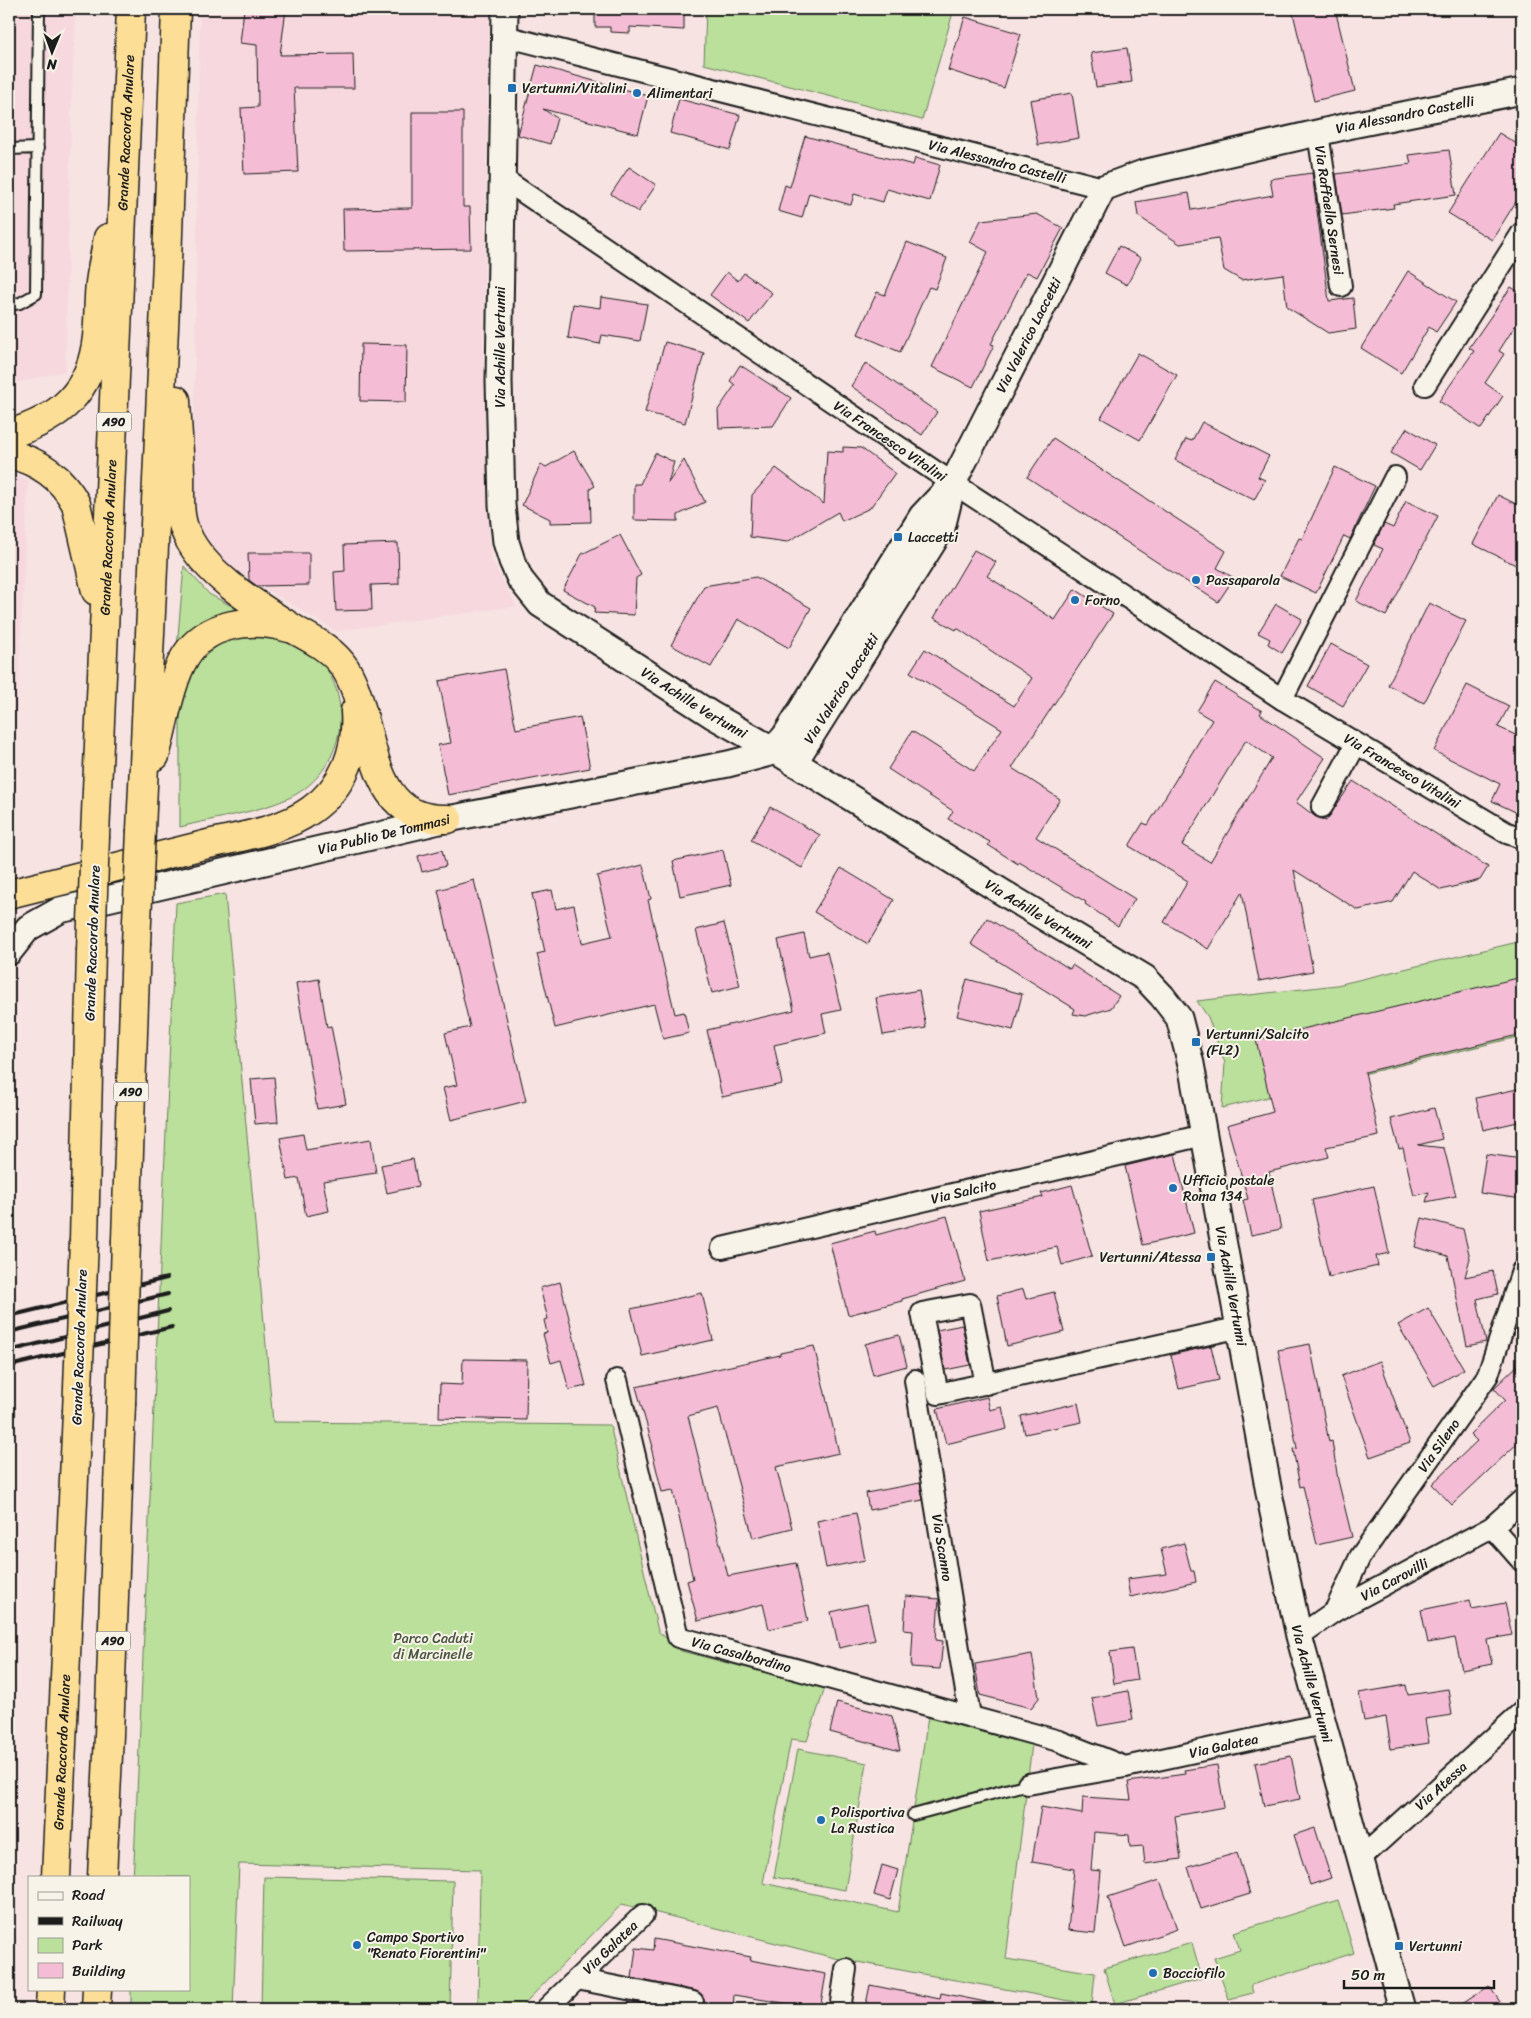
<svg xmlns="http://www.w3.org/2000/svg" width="1531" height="2018" font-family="Sriracha,sans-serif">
	<rect width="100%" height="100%" fill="#f6e3e2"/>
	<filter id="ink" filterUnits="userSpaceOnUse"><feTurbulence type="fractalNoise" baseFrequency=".02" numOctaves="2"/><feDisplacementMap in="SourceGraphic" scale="10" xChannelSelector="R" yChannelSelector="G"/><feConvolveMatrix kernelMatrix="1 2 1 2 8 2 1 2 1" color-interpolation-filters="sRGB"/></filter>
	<g filter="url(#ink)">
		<!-- built -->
		<path fill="#f6d8de" d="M9 9H76L72 76 65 371 9 384Z
			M200 9H489L483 355 490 557 516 606 336 631 218 560 193 513Z
			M9 473 28 480 9 876Z"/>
		<!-- green -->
		<path fill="#bae09b" stroke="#6b7e5c" d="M706 9H954L922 120 704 64Z
			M184 566 209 594 237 609 221 615 177 647Z
			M275 634C288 641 308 647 318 658 357 701 343 771 291 797 261 812 214 818 180 827V700L196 663 220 644 233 639 247 635Z
			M225 894 273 1422 610 1425 658 1631 681 1651 825 1688 807 1741 791 1739 763 1883 898 1912 928 1717 1032 1744 1006 1959 1095 1973 1092 2005 835 1958 622 1904 519 2009H478L480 1870 239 1864 233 2009H131V1989H189V1877H133L134 1862 176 903Z
			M1522 941V1036L1222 1108 1225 1063 1208 1017 1197 1001 1337 985Z
			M798 1749 867 1763 845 1890 774 1877Z
			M264 1877 453 1881 450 2009H261Z
			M1338 1900 1354 1953 1251 1985 1253 1993 1229 1999 1214 1958 1240 1950 1234 1932Z
			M1192 1943 1202 1978 1115 2004 1104 1968Z"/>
		<!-- building -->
		<path fill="#f5bdd5" stroke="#1c1c1c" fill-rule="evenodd" d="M244 9H286L280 55 353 54 354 88H294L298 172 244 174 241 108 258 107 257 45 240 43Z
			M595 9H684V30L630 27V33L610 32V27H595Z
			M1292 9H1335L1355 91 1314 101Z
			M965 17 1021 34 1004 88 948 70Z
			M1127 48 1132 82 1096 87 1091 53Z
			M537 65 648 96 638 134 543 109 557 118 550 144 518 135Z
			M1072 93 1079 138 1038 145 1030 100Z
			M679 99 740 115 730 150 670 133Z
			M412 112H463V207H470L471 249 344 251 343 209 412 208Z
			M1499 133 1522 147V192L1492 240 1448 213Z
			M805 136 913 165 915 158 940 165 930 201 887 189 883 202 854 194 851 205 809 193 802 218 778 211 785 185 790 187Z
			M1449 150 1456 195 1393 204 1394 208 1342 215 1336 174 1411 164 1409 155Z
			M629 167 656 185 638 212 611 194Z
			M1312 173 1329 301 1353 298 1356 329 1328 333 1287 307 1283 274 1241 280 1224 270 1218 238 1180 244 1138 216 1136 202 1189 193 1192 210 1273 195 1270 179Z
			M1037 214 1063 228 1037 277 1027 272 991 344 994 345 973 387 932 367 988 252 970 242 981 220Z
			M907 242 947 258 935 289 929 287 900 352 858 334 877 292 885 295Z
			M1119 246 1141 258 1127 285 1105 273Z
			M1408 271 1456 302 1436 332 1429 327 1401 373 1361 348Z
			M727 272 738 281 744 273 772 293 749 323 710 295Z
			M1511 287 1522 294V315L1499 351 1504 354 1485 383 1503 396 1481 429 1439 401 1474 351 1469 348Z
			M601 297 647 304 640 341 602 335 600 344 568 338 573 304 600 308Z
			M665 342 704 353 685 423 645 412Z
			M361 344 407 345 406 402 360 401Z
			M1138 353 1177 375 1140 440 1101 418Z
			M866 363 937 412 922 435 851 386Z
			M740 365 791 398 773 426 719 428 718 410 735 385 730 381Z
			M1202 422 1269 456 1258 477 1265 480 1254 500 1175 460 1186 439 1192 441Z
			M1407 428 1435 445 1420 470 1391 453Z
			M1053 438 1226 551 1217 568 1234 578 1218 602 1027 477Z
			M843 447 861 448 895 473 870 508 842 521 838 512 787 542 750 537 752 495 776 468 824 504 827 451 843 452Z
			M574 451 595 486 590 489 591 522 550 523V519L522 505 541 464 546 467Z
			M655 453 674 462 668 483 684 460 705 502 678 515V521L634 520V484H640Z
			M1335 467 1375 486 1350 539 1344 536 1316 593 1280 576 1299 538 1302 539Z
			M1498 495 1522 507V568L1473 544Z
			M1406 501 1438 516 1386 616 1356 601 1383 549 1374 545 1384 524 1393 528Z
			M620 535 641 575 636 578 634 615 594 613 595 607 563 590 582 554Z
			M398 543 399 584 371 585 372 610 336 611 334 572 345 571 344 545Z
			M974 550 996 562 987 576 1055 620 1075 589 1113 614 1012 768 1060 799 1036 837 1135 899 1118 926 1085 904 1086 902 1019 862 1018 864 988 845 990 842 948 819 953 811 888 769 912 731 974 771 1002 729 910 672 925 649 1014 706 1032 678 957 628 956 630 934 618Z
			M248 553H309V585L257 586 249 580Z
			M756 577 811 608 789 648 738 619 711 667 671 645 704 586Z
			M1429 603 1466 621 1424 703 1388 685Z
			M1276 604 1302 619 1282 653 1268 644 1270 639 1258 633Z
			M1331 644 1367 664 1343 706 1308 686Z
			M504 669 516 729 580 717 590 768 448 795 438 745 451 743 439 681Z
			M1215 682 1262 711 1260 714 1325 758 1296 802 1316 817 1326 821 1353 781 1488 867 1480 880 1441 890 1412 871 1393 902 1358 910 1294 870 1313 971 1259 981 1242 892 1208 949 1164 922 1188 881 1129 846 1143 823 1148 825 1212 720 1197 711ZM1246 740 1272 758 1210 862 1182 845Z
			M1467 685 1509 706 1498 727 1522 738V815L1492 801 1500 784 1434 751Z
			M770 807 820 835 802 868 751 840Z
			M442 850 446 866 422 872 418 856Z
			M723 850 731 885 680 896 673 861Z
			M643 865 651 899 648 900 675 1014 684 1012 689 1033 663 1039 654 1004 555 1028 537 954 545 952 532 894 552 890 556 909 574 905 582 943 612 936 597 876Z
			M841 868 894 900 868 944 814 912Z
			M474 880 526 1101 451 1120 443 1088 457 1085 445 1033 470 1027 438 890Z
			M987 918 1070 969 1072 965 1119 996 1111 1008 1085 1016 1073 1014 1075 1009 971 944Z
			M724 923 740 986 712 993 696 930Z
			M804 934 809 956 827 952 841 1010 822 1014 826 1033 774 1045 782 1084 722 1097 707 1030 794 1010 778 940Z
			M1522 977V1034L1365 1072 1379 1136 1326 1147 1329 1157 1269 1172 1281 1229 1251 1235 1243 1200 1248 1199 1227 1125 1273 1112 1256 1040Z
			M319 979 327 1027 331 1026 346 1104 317 1109 296 983Z
			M967 979 1022 994 1013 1030 957 1016Z
			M919 990 926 1028 883 1035 876 998Z
			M274 1077 278 1122 255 1124 251 1079Z
			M1522 1088V1121L1483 1130 1476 1098Z
			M1434 1108 1442 1139 1418 1145 1444 1148 1456 1196 1426 1202 1429 1192 1414 1196 1403 1148 1399 1149 1391 1119Z
			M303 1134 306 1150 371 1139 376 1173 323 1181 329 1211 306 1216 299 1178 288 1180 280 1138Z
			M1175 1154 1194 1233 1143 1245 1125 1166Z
			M1486 1154 1522 1159V1199L1480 1193Z
			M413 1159 418 1186 387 1193 381 1165Z
			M1072 1185 1092 1256 1062 1265 1057 1247 989 1261 979 1211 1043 1197 1041 1193Z
			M1374 1186 1389 1253 1376 1256 1378 1266 1329 1277 1312 1200Z
			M947 1216 965 1281 902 1299V1301L848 1315 830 1243 875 1231 876 1235Z
			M1422 1218 1463 1229 1470 1258 1465 1277 1493 1271 1498 1294 1477 1299 1486 1342 1467 1346 1448 1256 1415 1247Z
			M560 1282 586 1386 569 1390 561 1360 551 1363 543 1334 547 1333 544 1320 548 1319 540 1288Z
			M1023 1289 1026 1299 1054 1292 1064 1332 1007 1346 997 1296Z
			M702 1293 713 1340 642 1356 631 1309Z
			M1428 1308 1464 1369 1434 1386 1398 1325Z
			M962 1325 970 1365 945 1370 937 1330Z
			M899 1335 907 1366 873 1375 865 1344Z
			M1310 1344 1329 1442 1332 1441 1338 1480 1352 1537 1317 1545 1303 1486 1300 1487 1293 1449 1297 1448 1278 1350Z
			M814 1346 839 1453 776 1467 792 1528 753 1538 718 1408 688 1416 728 1576 796 1563 808 1621 769 1629 763 1604 698 1621 687 1581 693 1579 673 1490 662 1492 651 1447H653L636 1387 780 1355V1353Z
			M1211 1346 1219 1380 1179 1389 1171 1355Z
			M463 1359 527 1360 526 1420 439 1418 440 1384 462 1385Z
			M1380 1361 1410 1443 1370 1457 1341 1376Z
			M1522 1361V1439L1452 1505 1432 1484 1477 1441 1470 1434 1505 1400 1494 1388Z
			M987 1397 990 1410 1002 1407 1007 1429 946 1444 937 1409Z
			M1078 1403 1082 1422 1025 1434 1021 1416Z
			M920 1483 923 1500 869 1510 866 1493Z
			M856 1513 865 1560 826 1568 817 1521Z
			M1184 1543 1191 1571H1194L1196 1582 1130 1597 1127 1579 1167 1574 1161 1549Z
			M906 1596 939 1599 936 1640 943 1641 940 1669 911 1667 913 1631 904 1630Z
			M1470 1600 1472 1609 1505 1603 1512 1635 1487 1640 1492 1664 1462 1670 1455 1638 1428 1643 1421 1610Z
			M867 1604 875 1640 839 1648 831 1612Z
			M1132 1649 1137 1680 1114 1684 1110 1652Z
			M1032 1654 1039 1698 1031 1708 980 1695 975 1664Z
			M1406 1685 1408 1695 1448 1689 1452 1715 1425 1719 1429 1743 1391 1749 1386 1717 1364 1721 1359 1693Z
			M1128 1691 1133 1720 1098 1726 1092 1698Z
			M837 1702 892 1716 900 1751 830 1732Z
			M1291 1756 1300 1799 1264 1806 1255 1763Z
			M1217 1765 1224 1807 1175 1816 1181 1859 1145 1864 1143 1846 1130 1847 1129 1835 1094 1832 1091 1870 1101 1871 1095 1933 1068 1930 1074 1869 1032 1862 1041 1807 1082 1814 1083 1797 1131 1800 1128 1782 1185 1774 1184 1770Z
			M1315 1828 1331 1878 1310 1885 1294 1835Z
			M1237 1853 1250 1894 1201 1909 1188 1867Z
			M882 1865 898 1870 890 1900 874 1895Z
			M1160 1880 1177 1929 1126 1947 1108 1897Z
			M654 1939 751 1957 750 1960 826 1974 820 2009 734 1995 733 2009H702L704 1998 696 1991 632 1978 636 1948 653 1950Z
			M870 1985 940 1999 941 1993 986 2002 985 2009H865Z
			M1489 1986 1505 2009H1455Z
			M629 2001 669 2009H628Z"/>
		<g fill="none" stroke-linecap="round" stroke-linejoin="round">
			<defs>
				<path id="service" d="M9 149 38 148
					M9 305 20 303 36 294 39 9
					M913 1815 1028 1784"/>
				<g id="minor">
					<path id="s1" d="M504 36 1103 188"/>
					<path id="s2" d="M1318 133 1341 286"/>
					<path id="s3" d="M502 178 933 470 1282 699 1507 833 1522 838"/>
					<path d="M1425 385 1522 233"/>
					<path d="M1282 699 1395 477"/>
					<path d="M1322 807 1356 744"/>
					<path id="s4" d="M722 1248 1204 1135"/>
					<path id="s5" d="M617 1380 678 1637 1059 1741 1125 1767 1323 1724"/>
					<path id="s6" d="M915 1380 970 1716"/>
					<path d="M986 1384 970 1304 922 1313 938 1394 1241 1327"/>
					<path d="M1492 1527 1522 1561"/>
					<path id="s7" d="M1335 1611 1360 1557 1488 1375 1522 1271"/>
					<path id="s8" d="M1299 1636 1335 1611 1492 1527 1522 1500"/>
					<path d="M1028 1784 1125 1767"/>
					<path id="s9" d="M1360 1859 1522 1712"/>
					<path d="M577 1979 693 2002"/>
					<path id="s10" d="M546 2009 643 1915"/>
					<path d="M840 2009 846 1969"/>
				</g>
				<g id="tertiary">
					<path id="s11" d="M505 9 499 381 502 505 506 542 512 561 520 579 540 604 712 715 774 750 1002 892 1145 978 1162 996 1179 1018 1191 1064 1270 1498 1299 1636 1402 2009"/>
					<path id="s12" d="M794 763 942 528 953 483 1103 188 1143 173 1352 125 1522 91"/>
					<path id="s13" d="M9 952 28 928 60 910 448 819 728 764 770 753 785 736 922 516 953 483"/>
				</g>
				<g id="motorway">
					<path d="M176 400C177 424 179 448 180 472 181 493 177 515 187 535 206 576 260 607 297 631 315 641 333 650 345 668 378 721 362 822 448 819"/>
					<path d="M9 434C60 419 91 392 97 337 99 319 98 301 100 283 102 268 105 253 108 238"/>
					<path d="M9 454C38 461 62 477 76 504L96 591"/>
					<path d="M155 756C163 728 170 681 185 657 206 622 253 617 289 628"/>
					<path d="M141 830 167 262 176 9"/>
					<path id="s14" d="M95 836 131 9"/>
					<path d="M9 894C73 878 136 862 200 846 236 837 281 832 311 810 344 787 358 750 355 711"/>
					<path d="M84 1240 91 951"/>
					<path d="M126 1240 136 944"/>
					<path id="s15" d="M56 1877 77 1412"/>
					<path d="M102 1877 109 1735 121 1404"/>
					<path d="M50 2009 51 1989"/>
					<path d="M96 2009 97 1989"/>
				</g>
			</defs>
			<!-- service casing -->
			<use href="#service" stroke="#1c1c1c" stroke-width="14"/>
			<!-- minor casing -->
			<use href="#minor" stroke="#1c1c1c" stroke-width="24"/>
			<!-- tertiary casing -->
			<use href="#tertiary" stroke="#1c1c1c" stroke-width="29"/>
			<!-- motorway casing -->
			<use href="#motorway" stroke="#1c1c1c" stroke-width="31"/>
			<!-- service -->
			<use href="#service" stroke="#f7f3e8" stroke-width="10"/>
			<!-- minor -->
			<use href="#minor" stroke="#f7f3e8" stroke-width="20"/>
			<!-- tertiary -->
			<use href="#tertiary" stroke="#f7f3e8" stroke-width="25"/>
			<!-- motorway -->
			<use href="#motorway" stroke="#fdde96" stroke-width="28"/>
			<!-- rail -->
			<path stroke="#1c1c1c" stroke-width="4" d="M9 1316 167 1278
				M9 1332 168 1294
				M9 1351 168 1311
				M9 1366 172 1327"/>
			<defs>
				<path id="motorway-bridge" d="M136 944 141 830
					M91 951 95 836
					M121 1404 126 1240
					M77 1412 84 1240"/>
			</defs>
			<!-- motorway-bridge casing -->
			<use href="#motorway-bridge" stroke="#1c1c1c" stroke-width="31" stroke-linecap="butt"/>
			<!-- motorway-bridge -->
			<use href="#motorway-bridge" stroke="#fdde96" stroke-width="28"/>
		</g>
	</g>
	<!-- markers -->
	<g fill="#1f6fb2" stroke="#f7f3e8" stroke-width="2">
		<rect x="507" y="83" width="10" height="10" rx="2.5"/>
		<circle cx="637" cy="93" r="5"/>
		<rect x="893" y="532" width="10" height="10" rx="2.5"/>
		<circle cx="1196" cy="580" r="5"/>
		<circle cx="1075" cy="600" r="5"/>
		<rect x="1191" y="1037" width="10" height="10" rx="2.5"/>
		<circle cx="1173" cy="1188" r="5"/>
		<rect x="1206" y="1252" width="10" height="10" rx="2.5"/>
		<circle cx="821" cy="1820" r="5"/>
		<circle cx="357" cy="1945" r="5"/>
		<rect x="1394" y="1941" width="10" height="10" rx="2.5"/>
		<circle cx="1153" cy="1973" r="5"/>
	</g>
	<g text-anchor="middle" stroke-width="4" stroke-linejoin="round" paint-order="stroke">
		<!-- shield labels -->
		<g fill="#f7f3e8" stroke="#5e5c59" stroke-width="1">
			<rect x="96.5" y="412.5" width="35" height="19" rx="4"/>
			<rect x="113.5" y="1082.5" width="35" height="19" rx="4"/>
			<rect x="95.5" y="1631.5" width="35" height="19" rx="4"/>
		</g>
		<g font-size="12" font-weight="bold" fill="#1c1c1c">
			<text x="114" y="426">A90</text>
			<text x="131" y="1096">A90</text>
			<text x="113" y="1645">A90</text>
		</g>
		<!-- poi labels -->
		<g font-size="14" fill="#1c1c1c" stroke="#f7f3e8" text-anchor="start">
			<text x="522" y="93">Vertunni/Vitalini</text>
			<text x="647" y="98">Alimentari</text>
			<text x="908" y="542">Laccetti</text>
			<text x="1206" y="585">Passaparola</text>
			<text x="1085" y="605">Forno</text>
			<text x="1206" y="1039">Vertunni/Salcito<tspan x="1206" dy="16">(FL2)</tspan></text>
			<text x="1183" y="1185">Ufficio postale<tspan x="1183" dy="16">Roma 134</tspan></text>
			<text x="1201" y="1262" text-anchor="end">Vertunni/Atessa</text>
			<text x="831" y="1817">Polisportiva<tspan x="831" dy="16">La Rustica</tspan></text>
			<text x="367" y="1942">Campo Sportivo<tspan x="367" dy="16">"Renato Fiorentini"</tspan></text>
			<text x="1409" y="1951">Vertunni</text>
			<text x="1163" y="1978">Bocciofilo</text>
		</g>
		<!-- street labels -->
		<g font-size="14" fill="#1c1c1c" stroke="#f7f3e8">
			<text dy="5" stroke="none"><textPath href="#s12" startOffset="966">Via Alessandro Castelli</textPath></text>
			<text dy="5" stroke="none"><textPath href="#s14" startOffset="704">Grande Raccordo Anulare</textPath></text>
			<text dy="5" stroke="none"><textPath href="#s1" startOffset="509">Via Alessandro Castelli</textPath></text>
			<text dy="5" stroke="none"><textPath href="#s2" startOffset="78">Via Raffaello Sernesi</textPath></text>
			<text dy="5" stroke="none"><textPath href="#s12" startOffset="490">Via Valerico Laccetti</textPath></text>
			<text transform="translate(500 347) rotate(-90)" y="5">Via Achille Vertunni</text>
			<text dy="5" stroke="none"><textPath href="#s3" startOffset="469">Via Francesco Vitalini</textPath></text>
			<text dy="5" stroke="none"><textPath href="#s14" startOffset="299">Grande Raccordo Anulare</textPath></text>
			<text dy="5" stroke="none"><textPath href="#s12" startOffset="88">Via Valerico Laccetti</textPath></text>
			<text dy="5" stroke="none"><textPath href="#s11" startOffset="788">Via Achille Vertunni</textPath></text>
			<text dy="5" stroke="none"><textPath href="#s3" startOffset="1078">Via Francesco Vitalini</textPath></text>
			<text dy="5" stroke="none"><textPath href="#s13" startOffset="400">Via Publio De Tommasi</textPath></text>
			<text dy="5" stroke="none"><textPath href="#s11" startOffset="1192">Via Achille Vertunni</textPath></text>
			<text transform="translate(92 943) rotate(-88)" y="5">Grande Raccordo Anulare</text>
			<text dy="5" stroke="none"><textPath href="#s4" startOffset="248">Via Salcito</textPath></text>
			<text dy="5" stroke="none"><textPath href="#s11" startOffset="1642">Via Achille Vertunni</textPath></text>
			<text transform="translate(79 1347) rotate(-88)" y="5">Grande Raccordo Anulare</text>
			<text dy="5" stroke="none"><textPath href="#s7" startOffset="196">Via Sileno</textPath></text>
			<text dy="5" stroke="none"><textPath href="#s6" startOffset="170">Via Scanno</textPath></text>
			<text dy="5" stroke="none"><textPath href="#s8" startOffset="111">Via Carovilli</textPath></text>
			<text dy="5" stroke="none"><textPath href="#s5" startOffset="330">Via Casalbordino</textPath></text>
			<text dy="5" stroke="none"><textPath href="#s11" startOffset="2048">Via Achille Vertunni</textPath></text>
			<text dy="5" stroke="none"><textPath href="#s5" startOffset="831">Via Galatea</textPath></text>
			<text dy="5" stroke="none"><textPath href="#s15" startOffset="125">Grande Raccordo Anulare</textPath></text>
			<text dy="5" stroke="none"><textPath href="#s9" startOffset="109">Via Atessa</textPath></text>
			<text dy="5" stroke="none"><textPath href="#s10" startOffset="89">Via Galatea</textPath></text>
		</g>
		<!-- park labels -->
		<g font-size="14" fill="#4b5742" stroke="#f7f3e8">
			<text x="433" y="1643">Parco Caduti<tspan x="433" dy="16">di Marcinelle</tspan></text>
		</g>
	</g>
	<!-- margin -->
	<rect width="1531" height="2018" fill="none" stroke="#f7f3e8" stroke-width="30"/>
	<rect x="15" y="15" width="1501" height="1988" fill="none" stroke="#1c1c1c" stroke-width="2" filter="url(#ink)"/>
	<!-- legend -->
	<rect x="28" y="1876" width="162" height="115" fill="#f7f3e8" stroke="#9f9d96"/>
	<rect x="38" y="1892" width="25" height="8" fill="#f7f3e8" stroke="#9f9d96"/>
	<text x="72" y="1900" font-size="15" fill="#1c1c1c">Road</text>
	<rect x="38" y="1917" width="25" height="8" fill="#1c1c1c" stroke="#9f9d96"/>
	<text x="72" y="1926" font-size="15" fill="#1c1c1c">Railway</text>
	<rect x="38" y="1938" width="25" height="15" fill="#bae09b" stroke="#9f9d96"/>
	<text x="72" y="1950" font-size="15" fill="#1c1c1c">Park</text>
	<rect x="38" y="1963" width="25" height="15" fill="#f5bdd5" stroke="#9f9d96"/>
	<text x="72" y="1976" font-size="15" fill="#1c1c1c">Building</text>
	<!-- north arrow -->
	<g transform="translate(52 52) rotate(181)" stroke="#f7f3e8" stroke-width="4" paint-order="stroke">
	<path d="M0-4L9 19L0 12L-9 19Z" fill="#1c1c1c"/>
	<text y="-8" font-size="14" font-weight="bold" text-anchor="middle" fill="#1c1c1c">N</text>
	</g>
	<!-- scale -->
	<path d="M1344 1980v8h150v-8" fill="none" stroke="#1c1c1c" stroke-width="2.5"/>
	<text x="1351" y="1980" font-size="15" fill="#1c1c1c" stroke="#f7f3e8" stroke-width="4" paint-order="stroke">50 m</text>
</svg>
